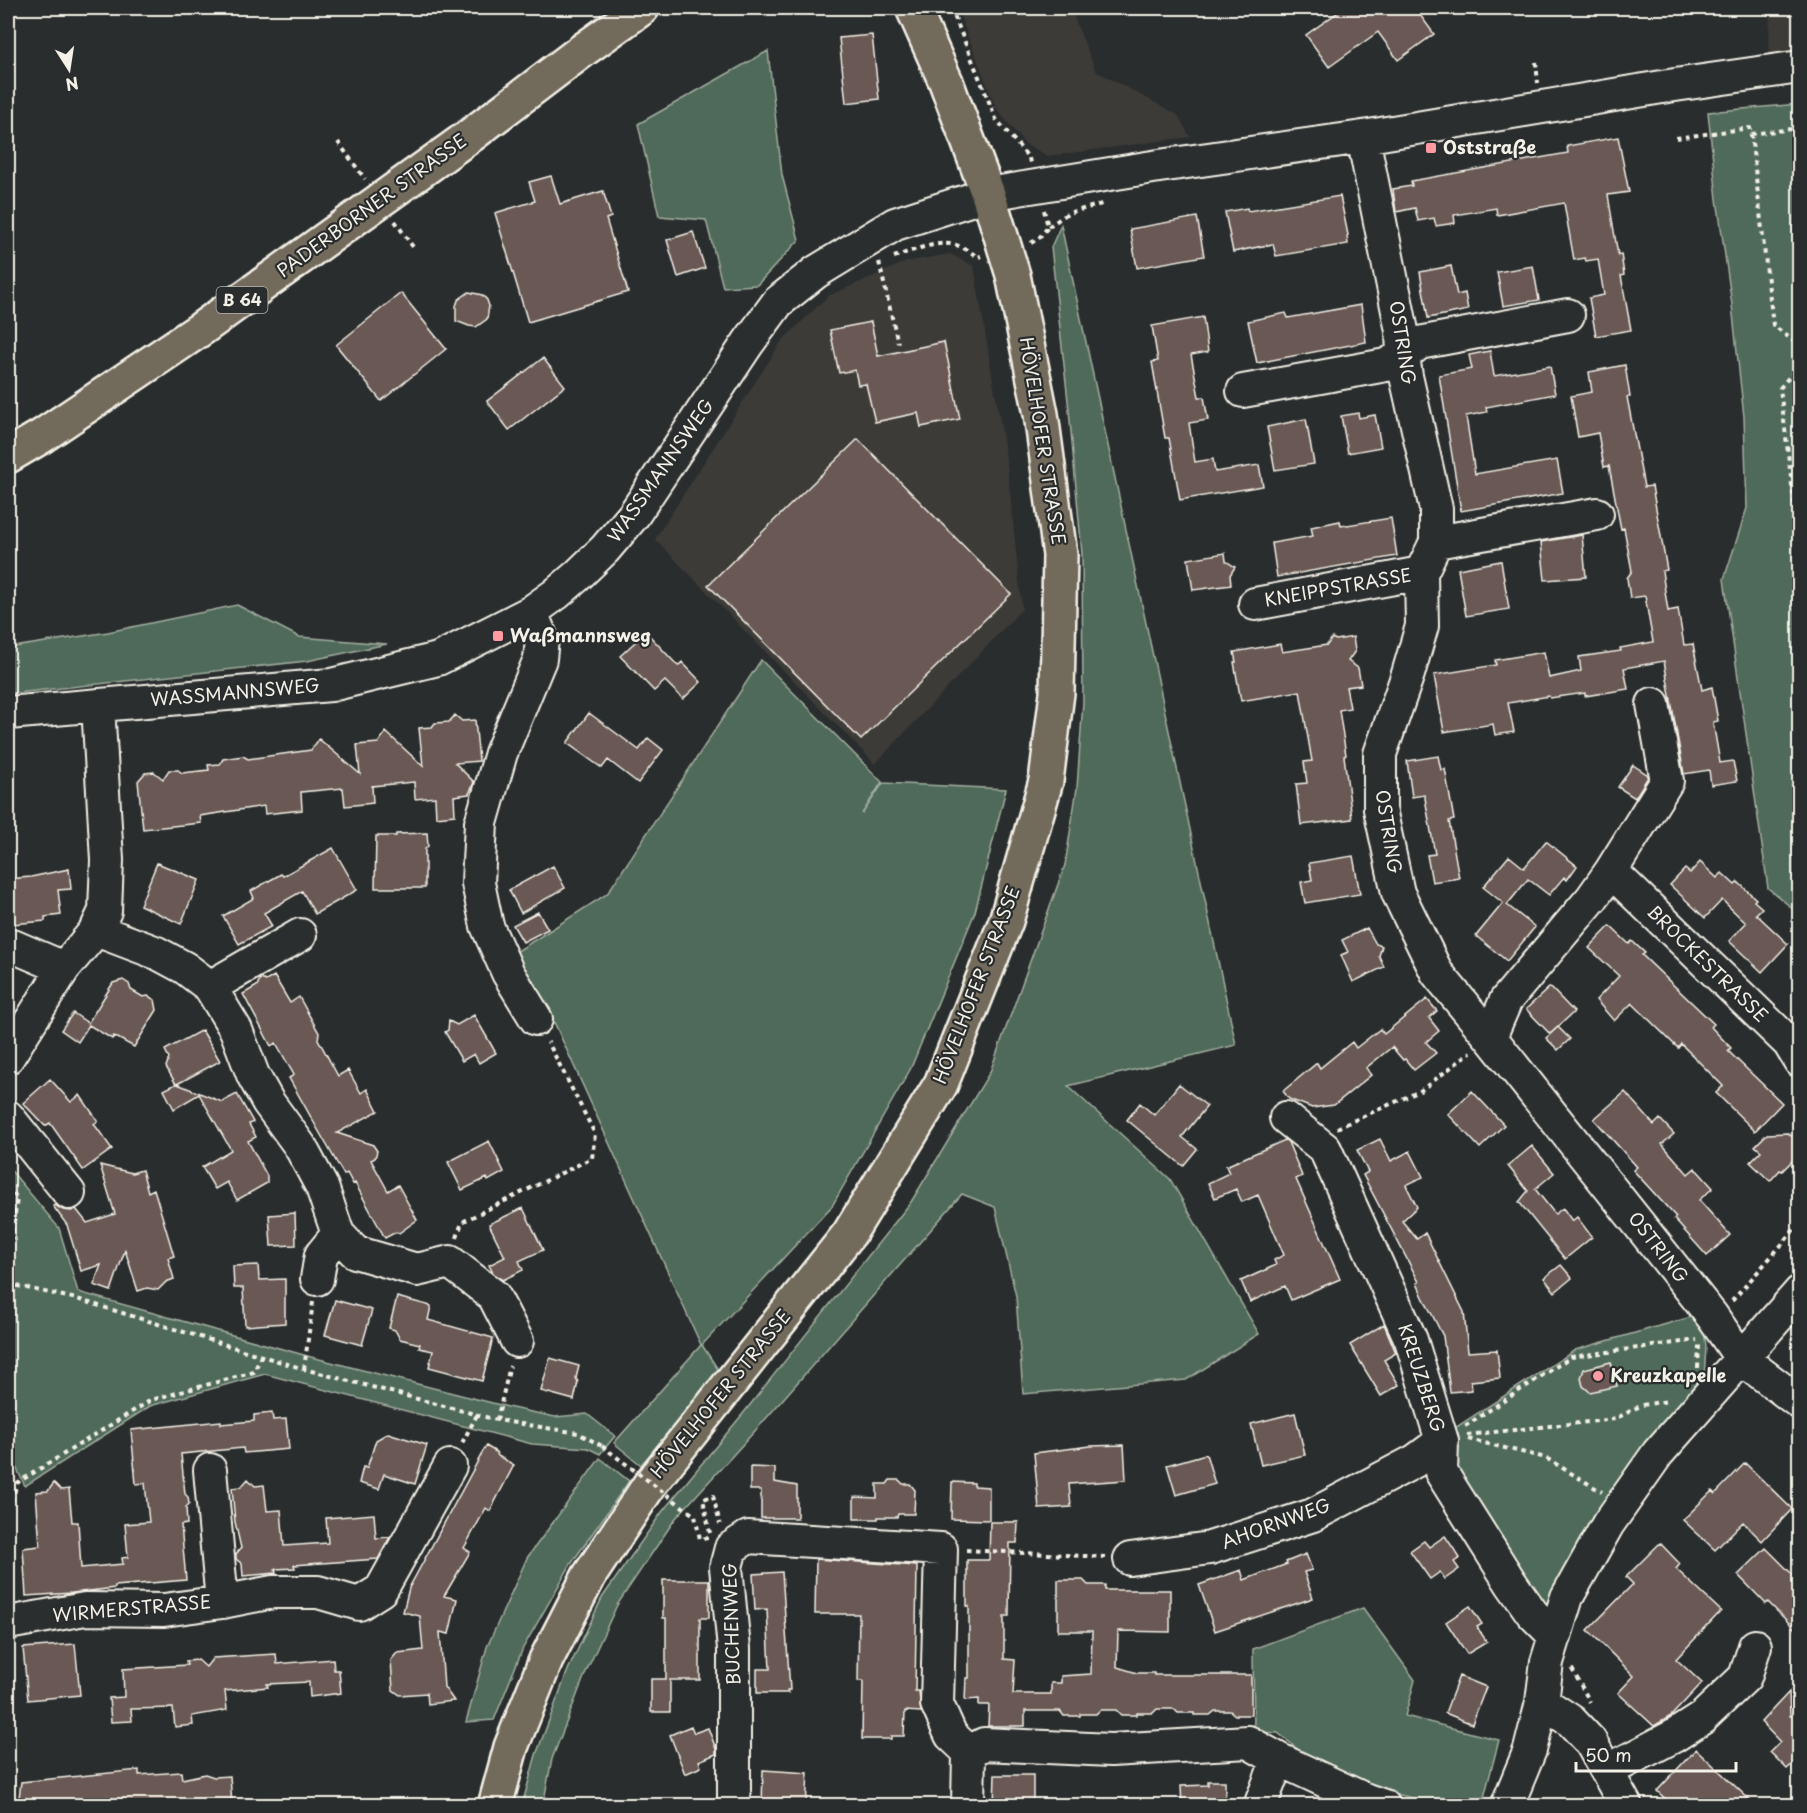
<svg xmlns="http://www.w3.org/2000/svg" width="1807" height="1813" font-family="'Playpen Sans',sans-serif">
	<rect width="100%" height="100%" fill="#2a2d2e"/>
	<filter id="ink" filterUnits="userSpaceOnUse"><feTurbulence type="fractalNoise" baseFrequency=".0167" numOctaves="2"/><feDisplacementMap in="SourceGraphic" scale="12" xChannelSelector="R" yChannelSelector="G"/><feConvolveMatrix kernelMatrix="1 2 1 2 8 2 1 2 1" color-interpolation-filters="sRGB"/></filter>
	<g filter="url(#ink)">
		<!-- built -->
		<path fill="#3d3a39" d="M957 8H1070L1096 71 1178 115 1190 137 1048 156 1025 144 996 108Z
			M1770 8H1799V54L1769 55Z
			M950 254 974 266 1007 464 1022 609 875 764 655 539 781 342 828 296 906 262Z"/>
		<!-- green -->
		<path fill="#506b5a" stroke="#a2aea1" stroke-width="1.5" d="M768 51 782 175 799 240 757 285 723 287 706 220 659 216 638 124Z
			M1799 104H1800L1799 914 1768 888 1724 579 1747 508 1744 417 1732 305 1717 199 1708 112Z
			M1061 225 1236 1045 1068 1086 1170 1179 1259 1334 1186 1380 1023 1394 1016 1296 995 1207 962 1194 763 1422 675 1519 617 1605 586 1672 552 1759 543 1805H522L536 1755 568 1670 602 1598 662 1512 746 1410 911 1202 990 1072 1065 865 1077 788 1083 702 1082 554 1069 410 1051 247Z
			M237 605 299 637 387 644 307 661 8 694V648L108 632Z
			M761 660 882 782 862 814 883 783 1006 789 975 912 911 1068 832 1206 702 1345 719 1371 641 1465 614 1443 701 1345 554 1022 508 957 607 894Z
			M8 1167 59 1228 78 1292 311 1357 512 1408 555 1417 587 1414 615 1436 600 1454 588 1448 532 1444 265 1374 150 1406 25 1486 8 1450Z
			M1702 1314 1706 1346 1704 1379 1546 1615 1456 1489 1447 1433 1575 1350Z
			M600 1458 629 1481 571 1564 523 1648 494 1720 466 1722 487 1647 527 1558Z
			M1363 1608 1415 1680 1405 1716 1499 1740 1482 1805H1440L1333 1778 1278 1733 1254 1732 1253 1649Z"/>
		<!-- building -->
		<path fill="#695853" stroke="#f4f1e8" stroke-width="1.5" d="M1344 8H1415L1434 34 1398 60 1378 32 1329 67 1306 35Z
			M872 35 879 99 846 103 839 38Z
			M1618 137 1629 192 1608 195 1618 255 1621 254 1624 275 1621 276 1631 330 1596 336 1589 298 1604 295 1598 259 1586 261 1585 258 1574 260 1564 203 1497 215 1496 208 1454 215 1455 223 1436 226 1434 218 1418 221 1415 208 1396 212 1393 189 1412 186 1411 181 1568 153 1567 146Z
			M551 176 560 204 603 191 611 217 606 219 628 292 528 322 495 213 535 201 529 182Z
			M1340 196 1348 235 1347 236 1348 244 1276 256 1273 244 1233 252 1225 212 1247 208 1248 211Z
			M1197 217 1204 256 1137 268 1130 229Z
			M693 232 705 268 678 277 667 240Z
			M1451 266 1457 295 1465 293 1468 310 1428 318 1420 272Z
			M1533 266 1539 300 1503 306 1497 272Z
			M469 292 482 295 487 300 489 306 487 319 476 327 469 326 456 321V306L458 300Z
			M401 293 446 349 381 401 336 345Z
			M1361 305 1366 342 1257 363 1248 321 1286 313 1288 318Z
			M1203 317 1208 352 1191 355 1199 397H1204L1208 420 1189 423 1195 462 1213 459 1215 472 1259 465 1263 486 1180 500 1169 438H1165L1152 362 1158 361 1152 326Z
			M871 322 878 356 944 342 960 419 921 427 918 413 875 422 866 384 858 385 855 370 839 373 830 330Z
			M1490 351 1494 376 1550 366 1555 394 1486 407 1487 412 1466 416 1475 474 1557 460 1563 493 1461 511 1439 375 1472 369 1469 355Z
			M543 358 565 386 509 430 487 401Z
			M1625 365 1630 397H1627L1644 487 1652 486 1667 570 1662 571 1668 611 1678 609 1684 645 1693 644 1702 690 1712 687 1718 721 1713 722 1720 763 1733 761 1737 781 1711 785 1709 770 1684 774 1664 661 1624 668 1628 689 1585 696V693L1550 698 1549 696 1508 703 1514 732 1495 735 1493 724 1444 732 1434 675 1496 665 1495 660 1544 652 1549 678 1581 671 1579 657 1621 651 1620 648 1653 642 1645 596 1630 598 1627 578 1632 571 1624 528 1621 529 1609 466 1604 467 1598 433 1578 437 1571 396 1592 392 1589 372Z
			M1358 413 1359 418 1375 415 1381 447 1348 453 1341 416Z
			M1306 419 1314 464 1275 470 1267 427Z
			M858 439 1011 594 861 740 708 585Z
			M1391 518 1397 556 1277 577 1272 543 1313 536 1311 527 1340 521 1341 526Z
			M1582 535 1586 577 1545 580 1541 542Z
			M1225 553 1226 561 1235 567 1230 575 1231 585 1193 590 1188 559Z
			M1501 561 1509 609 1466 616 1458 569Z
			M646 632 678 666 682 662 701 682 683 699 665 681 654 691 620 656Z
			M1353 637 1355 651 1348 661 1358 668 1361 685 1346 687 1350 708 1339 710 1346 755 1344 756 1352 819 1301 825 1296 784 1307 783 1304 762 1312 761 1300 691 1241 701 1234 662H1236L1234 652 1280 644 1282 652 1327 645 1332 638 1336 640Z
			M589 713 639 750 648 738 663 750 638 783 608 760 602 768 567 743Z
			M455 715 462 721 475 720 479 761 455 763 474 782 469 794 454 796 455 815 436 817 435 797 415 799 414 782 372 786 373 803 345 806 343 788 301 792 302 810 265 814 264 806 200 816 201 823 143 829 138 781 145 773 154 772 163 779 169 770H178L182 773 209 770 208 765 220 764 223 759 243 756 248 759 311 750 319 739 360 774 357 745 378 743 386 732 423 766 419 728 432 727 435 723 449 722Z
			M1438 756 1441 770 1445 769 1454 820 1449 821 1459 878 1432 882 1427 855 1435 854 1425 798 1424 795 1412 797 1407 761Z
			M1633 765 1648 775V777L1635 798 1618 787Z
			M427 833 428 846 425 849V888H375L376 836H396V834Z
			M1546 841 1577 866 1567 880 1564 877 1549 895 1528 879 1507 905 1535 927 1507 961 1476 936 1503 903 1483 887 1509 856 1524 868Z
			M333 848 357 890 315 914 302 891 264 913 272 926 239 944 223 916 254 898 251 891 281 874 283 876Z
			M1353 856 1360 894 1305 903 1301 882 1312 880 1309 863Z
			M1700 862 1717 878 1722 873 1735 885 1738 882 1756 899 1754 901 1762 908 1756 914 1788 944 1762 972 1729 941 1746 923 1722 900 1705 918 1670 885 1685 869 1690 873Z
			M157 863 199 880 181 924 140 905Z
			M553 866 565 888 521 913 509 890Z
			M69 869 71 889 58 890 61 915 45 917V921L12 924 8 879 31 877Z
			M538 912 548 929 523 942 513 925Z
			M1610 926 1629 944 1632 941 1645 953 1642 955 1714 1024 1711 1027 1731 1048 1728 1051 1782 1103 1755 1131 1716 1093 1723 1086 1681 1044 1678 1048 1632 1003 1614 1021 1596 1000 1619 976 1589 948Z
			M1367 928 1376 944 1382 946 1379 956 1384 967 1353 982 1341 955 1348 952 1342 940Z
			M274 976 290 1003 299 997 319 1033 318 1039 338 1076 348 1070 361 1093 367 1089 378 1111 337 1133 373 1145 377 1151 375 1158 371 1160 388 1191 398 1185 417 1220 399 1233 396 1232 385 1238 355 1183 353 1184 347 1173 344 1175 317 1128 289 1078 294 1075 276 1043 271 1046 243 994 257 986 260 979 266 981Z
			M123 980 129 984 131 990 143 997 148 996 155 1000 157 1010 134 1047 114 1036 112 1039 89 1025 78 1042 61 1030 73 1013 88 1023 113 983Z
			M1550 987 1574 1012 1550 1034 1526 1009Z
			M1427 999 1437 1011 1429 1018 1439 1031 1426 1042 1436 1053 1414 1070 1405 1059 1403 1060 1392 1047 1366 1068 1371 1075 1334 1105 1312 1108 1289 1099 1283 1091 1317 1063 1320 1068 1352 1042 1356 1048 1380 1029 1384 1034Z
			M474 1015 496 1053 479 1063 474 1054 462 1061 445 1032 448 1030 449 1021 457 1025Z
			M1558 1027 1570 1039 1558 1050 1546 1038Z
			M202 1030 220 1061 177 1084 222 1102 237 1094 253 1122 249 1124 256 1137 248 1141 267 1176V1183L237 1200 227 1182 215 1189 202 1167 231 1150 199 1094 174 1109 164 1090 176 1084 166 1067 169 1058 165 1050Z
			M50 1079 71 1102 80 1095 98 1121 94 1124 112 1149 83 1170 50 1123 45 1126 23 1103Z
			M1179 1084 1207 1106 1182 1137 1197 1149 1183 1166 1127 1120 1140 1103 1154 1115Z
			M1472 1091 1504 1125 1480 1148 1448 1114Z
			M1625 1092 1654 1125 1660 1119 1674 1134 1662 1144 1688 1174 1695 1168 1713 1188 1699 1200 1730 1235 1707 1256 1674 1219 1676 1217 1633 1170 1637 1167 1594 1119Z
			M1788 1133 1794 1138V1143L1800 1149V1153L1782 1171 1780 1170 1770 1181 1750 1162 1761 1151 1755 1146 1767 1134Z
			M1380 1139 1391 1161 1410 1151 1423 1177 1406 1185 1417 1207 1402 1221 1417 1239 1425 1233 1464 1312 1468 1352 1497 1350 1500 1378 1471 1381 1472 1390 1450 1392 1443 1336 1423 1297 1417 1283 1419 1282 1363 1175 1368 1172 1357 1150Z
			M1285 1140 1288 1142 1302 1176 1296 1179 1340 1279 1291 1300 1285 1286 1250 1302 1241 1281 1276 1265 1274 1260 1284 1255 1258 1195 1242 1202 1236 1189 1215 1198 1208 1183 1229 1173 1226 1166Z
			M489 1141 504 1172 488 1181 487 1178 462 1190 448 1162Z
			M1532 1146 1554 1173 1535 1189 1555 1214 1563 1208 1572 1221 1577 1217 1592 1237 1565 1259 1519 1202 1528 1191 1508 1166Z
			M100 1165 132 1173 142 1170 148 1192 154 1189 174 1256 168 1258 174 1279 166 1282 158 1290 147 1288 138 1291 125 1250 111 1291 94 1285 101 1265 81 1271 67 1225 53 1206 55 1205 63 1210 71 1211 76 1209 87 1223 115 1214Z
			M523 1208 543 1250 519 1261 523 1270 503 1280 493 1273 489 1265 505 1257 489 1224Z
			M295 1213 296 1245 271 1246 269 1215Z
			M258 1265 259 1280 285 1279V1323L245 1326 243 1288H234L233 1266Z
			M1561 1265 1572 1278 1555 1292 1544 1278Z
			M397 1297 431 1306 428 1320 493 1338 482 1381 429 1367 433 1351 419 1348 420 1344 400 1339 395 1330 389 1328Z
			M335 1300 372 1310 362 1345 325 1335Z
			M1384 1324 1396 1353 1384 1360 1399 1385 1381 1396 1350 1345Z
			M550 1358 579 1366 576 1378 578 1382 574 1400 541 1391Z
			M1611 1362 1617 1386 1590 1392 1583 1386 1581 1378 1584 1369Z
			M272 1413 273 1420 286 1419 289 1449 244 1453 243 1448 181 1454 185 1494 188 1497 189 1504 186 1507 187 1524 181 1525 186 1580 115 1586V1588L72 1593 26 1596 23 1548 40 1546 36 1492 48 1491 54 1483 61 1490 69 1489 72 1522H78L81 1568 123 1564 122 1558 128 1557 125 1524 149 1522 145 1483 136 1484 131 1430 221 1421V1424L254 1421V1415Z
			M1295 1413 1305 1455 1261 1465 1251 1424Z
			M388 1433 427 1445 415 1484 384 1474 379 1489 359 1483 363 1467 367 1468 376 1440Z
			M1124 1445 1126 1480 1069 1484 1071 1507 1039 1509 1034 1453 1091 1446Z
			M486 1446 496 1452 498 1456 514 1465 490 1511 486 1508 464 1548 470 1552 444 1596 457 1599 449 1634 440 1632 444 1687 454 1701 428 1704 427 1693 400 1695 393 1690 391 1660 397 1653 423 1650 420 1616 403 1612 409 1588Z
			M1206 1454 1215 1484 1176 1495 1167 1465Z
			M1745 1463 1792 1509 1762 1541 1743 1522 1715 1550 1683 1520 1712 1491 1715 1494Z
			M750 1467 775 1468V1482L797 1486V1518H761V1490H750Z
			M248 1479 255 1486 264 1485 267 1511 281 1510 284 1546 328 1543 326 1518 374 1514 376 1538 390 1537 378 1559 294 1565 295 1568 275 1569 276 1573 243 1576 242 1564 236 1559V1554L241 1548 235 1522 232 1488 241 1487Z
			M890 1480H899L903 1484H910L915 1490 914 1514H898L897 1517H878V1519H854V1497L877 1498V1484H887Z
			M952 1482 974 1483V1486L989 1487V1520L951 1519Z
			M990 1522H1018L1017 1543H1010L1009 1616H1004V1659L1015 1660 1013 1694H1051V1683H1061V1676L1091 1674 1092 1631H1058V1580H1083L1088 1585H1105V1590H1170V1632L1118 1631 1117 1667 1137 1673H1154V1675H1251V1715H1235L1230 1711H1215L1210 1715H1194V1713H1178L1174 1709H1157L1153 1713H1137V1715H1121L1116 1710H1100L1096 1714H1080V1716H1064L1060 1711H1025V1726H988L989 1705H979V1699L965 1700 966 1678H969V1606H967V1560H989Z
			M1445 1536 1460 1558 1454 1562 1459 1569 1445 1579 1440 1572 1430 1579 1410 1551 1424 1541 1429 1547Z
			M1660 1543 1680 1564 1676 1569 1721 1611 1676 1659 1702 1683 1671 1716 1654 1726 1618 1693 1634 1676 1588 1630 1633 1584 1626 1577Z
			M1766 1548 1800 1582V1634L1768 1602 1766 1604 1738 1575Z
			M1306 1554 1312 1570 1304 1572 1313 1598 1215 1631 1199 1585 1241 1570 1244 1580 1287 1564 1286 1562Z
			M816 1559 917 1566 915 1691H919L921 1712 905 1711 904 1736H891V1739H862L863 1681H858L859 1614H815Z
			M782 1572 790 1690H787L788 1693H757V1669H770L767 1609 755 1610 753 1574Z
			M663 1580H709V1618H700V1680H670V1712H651V1679H666V1618H663Z
			M1470 1606 1482 1624 1477 1627 1487 1642 1467 1654 1446 1622Z
			M75 1644 80 1695 28 1700 23 1648Z
			M276 1654 277 1664 333 1659 334 1670H339L341 1693 310 1697 309 1682 267 1684 268 1687 225 1691 227 1710 192 1716 193 1725 175 1727 173 1708 131 1709 132 1721 111 1722 109 1698 124 1697 123 1669 187 1665 186 1661 198 1660 206 1667 213 1658Z
			M1459 1676 1486 1687 1472 1724 1445 1713Z
			M1789 1692 1790 1716H1800V1760L1798 1759 1787 1769 1770 1752 1780 1742 1761 1722Z
			M691 1726 694 1733 708 1728 716 1749V1754L699 1761 701 1767 685 1774 670 1735Z
			M1696 1749 1756 1806H1673L1657 1791Z
			M139 1770V1775L181 1772 182 1779 205 1774 214 1777 230 1776 232 1806H18L21 1782Z
			M763 1770 808 1773 806 1806H762Z
			M995 1775H1033V1806H994Z
			M1208 1781H1225V1806H1182L1181 1786 1208 1785Z"/>
		<g fill="none" stroke-linecap="round" stroke-linejoin="round">
			<defs>
				<path id="minor" d="M1363 137 1402 331 1403 356 1406 376 1436 509V542L1421 573 1422 626 1408 674 1380 754V809L1398 893 1437 973 1490 1037 1712 1316 1741 1358 1800 1403
					M1243 391 1386 365 1403 356 1419 343 1568 315
					M1436 542 1597 514
					M1255 604 1421 573
					M531 612 542 639 540 659 501 753 481 823 478 883 487 926 508 973 536 1019
					M8 713 331 685 438 659 531 612 556 594 577 576 605 549 633 516 748 343 778 302 816 272 895 224 988 194 1159 166 1363 137 1668 86 1800 67
					M1611 871 1789 1043 1800 1061
					M96 930 157 953 185 968 210 987 236 1030 253 1075 268 1102 300 1146 322 1187 338 1234 355 1252 417 1270 450 1262 494 1296 517 1341
					M8 944 64 968
					M210 987 300 935
					M1490 1037 1506 1000 1592 898 1611 871 1667 781 1653 704
					M8 1057 64 968 96 930 105 911 107 860 98 705
					M8 1117 69 1193
					M1286 1118 1325 1149 1411 1340 1442 1441 1441 1472 1511 1583 1532 1613 1555 1636
					M317 1279 321 1255 338 1234
					M210 1470 222 1602
					M1130 1559 1210 1548 1313 1515 1415 1461 1442 1441
					M8 1623 85 1609 164 1610 222 1602 273 1592H318L359 1604 381 1590 450 1466
					M1542 1702 1571 1721 1590 1741 1626 1806
					M969 1752 984 1744 1111 1750 1248 1742 1278 1759 1364 1799 1384 1806
					M1607 1771 1674 1736 1702 1718 1745 1677 1755 1646
					M734 1806V1649L726 1567 731 1548 748 1537 941 1549 937 1704 951 1735 969 1752 968 1806
					M1260 1806 1278 1759
					M1507 1806 1530 1750 1542 1702 1547 1662 1567 1597 1608 1524 1658 1453 1800 1292"/>
				<path id="major" d="M8 456 42 436 201 329 471 135 583 50 642 8
					M495 1806 511 1747 546 1660 589 1576 650 1484 849 1234 941 1084 1006 921 1046 781 1057 693 1060 555 1041 414 1013 275 988 194 946 82 913 8"/>
			</defs>
			<!-- minor casing -->
			<use href="#minor" stroke="#f4f1e8" stroke-width="36"/>
			<!-- major casing -->
			<use href="#major" stroke="#f4f1e8" stroke-width="38"/>
			<!-- path -->
			<path stroke="#f4f1e8" stroke-width="4" stroke-dasharray="4.5 4.5" stroke-linecap="butt" d="M951 8 996 119 1029 158 1030 163
				M1536 62 1538 83
				M1751 134 1773 325 1800 346
				M1676 138 1750 128 1751 134 1800 128
				M338 142 365 179
				M1044 210 1048 227 1068 213 1102 204
				M395 221 415 250
				M1031 243 1039 238 1048 227
				M894 257C911 251 933 242 951 244 961 245 970 252 978 257L981 256
				M879 262 898 343
				M1800 364 1780 388 1800 550
				M1337 1128 1420 1091 1471 1052
				M8 1186 17 1198 12 1238 8 1244
				M457 1238 462 1222 592 1158 595 1134 548 1042
				M8 1284 77 1299 304 1369 497 1420 578 1433 602 1446
				M1732 1301 1784 1242 1800 1222
				M1698 1368 1699 1345
				M304 1369 313 1302
				M497 1420 510 1366
				M1465 1426 1571 1357 1697 1340
				M1467 1435 1615 1419 1642 1405 1668 1401
				M1468 1439 1546 1458 1602 1492
				M462 1443 477 1415
				M8 1508H10L17 1483 151 1400 254 1372 261 1356
				M695 1516 700 1539 708 1538
				M710 1533 703 1499 713 1496 720 1524
				M966 1550 1105 1557
				M1572 1669 1590 1702"/>
			<!-- minor -->
			<use href="#minor" stroke="#2a2d2e" stroke-width="32"/>
			<!-- major -->
			<use href="#major" stroke="#726b5a" stroke-width="33"/>
			<!-- path-bridge -->
			<path stroke="#f4f1e8" stroke-width="4" stroke-dasharray="4.5 4.5" stroke-linecap="butt" d="M602 1446 695 1516"/>
		</g>
	</g>
	<!-- markers -->
	<g fill="#ff9aa2" stroke="#2a2d2e" stroke-width="2">
		<rect x="1425" y="142" width="12" height="12" rx="3"/>
		<rect x="492" y="630" width="12" height="12" rx="3"/>
		<circle cx="1598" cy="1376" r="6"/>
	</g>
	<g text-anchor="middle" stroke-width="4.5" stroke-linejoin="round" paint-order="stroke">
		<!-- shield labels -->
		<rect fill="#2a2d2e" stroke="#b7b6b0" stroke-width="1.5" x="216.5" y="287" width="51" height="26" rx="4.5"/>
		<g font-size="16" font-weight="bold" fill="#f4f1e8">
			<text x="242" y="306">B 64</text>
		</g>
		<!-- poi labels -->
		<g font-size="18" font-weight="bold" fill="#f4f1e8" stroke="#2a2d2e" text-anchor="start">
			<text x="1443" y="154">Oststraße</text>
			<text x="510" y="642">Waßmannsweg</text>
			<text x="1610" y="1382">Kreuzkapelle</text>
		</g>
		<!-- street labels -->
		<g font-size="18" fill="#f4f1e8" stroke="#2a2d2e">
			<text transform="translate(372 206) rotate(-36)" y="6">PADERBORNER STRASSE</text>
			<text transform="translate(1402 343) rotate(81)" y="6">OSTRING</text>
			<text transform="translate(1042 441) rotate(81)" y="6">HÖVELHOFER STRASSE</text>
			<text transform="translate(661 471) rotate(-55)" y="6">WASSMANNSWEG</text>
			<text transform="translate(1338 588) rotate(-10)" y="6">KNEIPPSTRASSE</text>
			<text transform="translate(235 693) rotate(-5)" y="6">WASSMANNSWEG</text>
			<text transform="translate(1388 832) rotate(81)" y="6">OSTRING</text>
			<text transform="translate(1707 964) rotate(44)" y="6">BROCKESTRASSE</text>
			<text transform="translate(977 985) rotate(-69)" y="6">HÖVELHOFER STRASSE</text>
			<text transform="translate(1658 1248) rotate(52)" y="6">OSTRING</text>
			<text transform="translate(1421 1378) rotate(72)" y="6">KREUZBERG</text>
			<text transform="translate(721 1394) rotate(-51)" y="6">HÖVELHOFER STRASSE</text>
			<text transform="translate(1276 1524) rotate(-20)" y="6">AHORNWEG</text>
			<text transform="translate(132 1609) rotate(-5)" y="6">WIRMERSTRASSE</text>
			<text transform="translate(732 1624) rotate(-92)" y="6">BUCHENWEG</text>
		</g>
	</g>
	<!-- margin -->
	<rect width="1807" height="1813" fill="none" stroke="#2a2d2e" stroke-width="30"/>
	<rect x="15" y="15" width="1777" height="1783" fill="none" stroke="#f4f1e8" stroke-width="2" filter="url(#ink)"/>
	<!-- north arrow -->
	<g transform="translate(69 69) rotate(168)" stroke="#2a2d2e" stroke-width="4.5" paint-order="stroke">
	<path d="M0-4.5L10 22L0 15L-10 22Z" fill="#f4f1e8"/>
	<text y="-9" font-size="16" font-weight="bold" text-anchor="middle" fill="#f4f1e8">N</text>
	</g>
	<!-- scale -->
	<path d="M1576 1762v9h160v-9" fill="none" stroke="#f4f1e8" stroke-width="3"/>
	<text x="1585" y="1762" font-size="18" fill="#f4f1e8" stroke="#2a2d2e" stroke-width="4.5" paint-order="stroke">50 m</text>
</svg>
